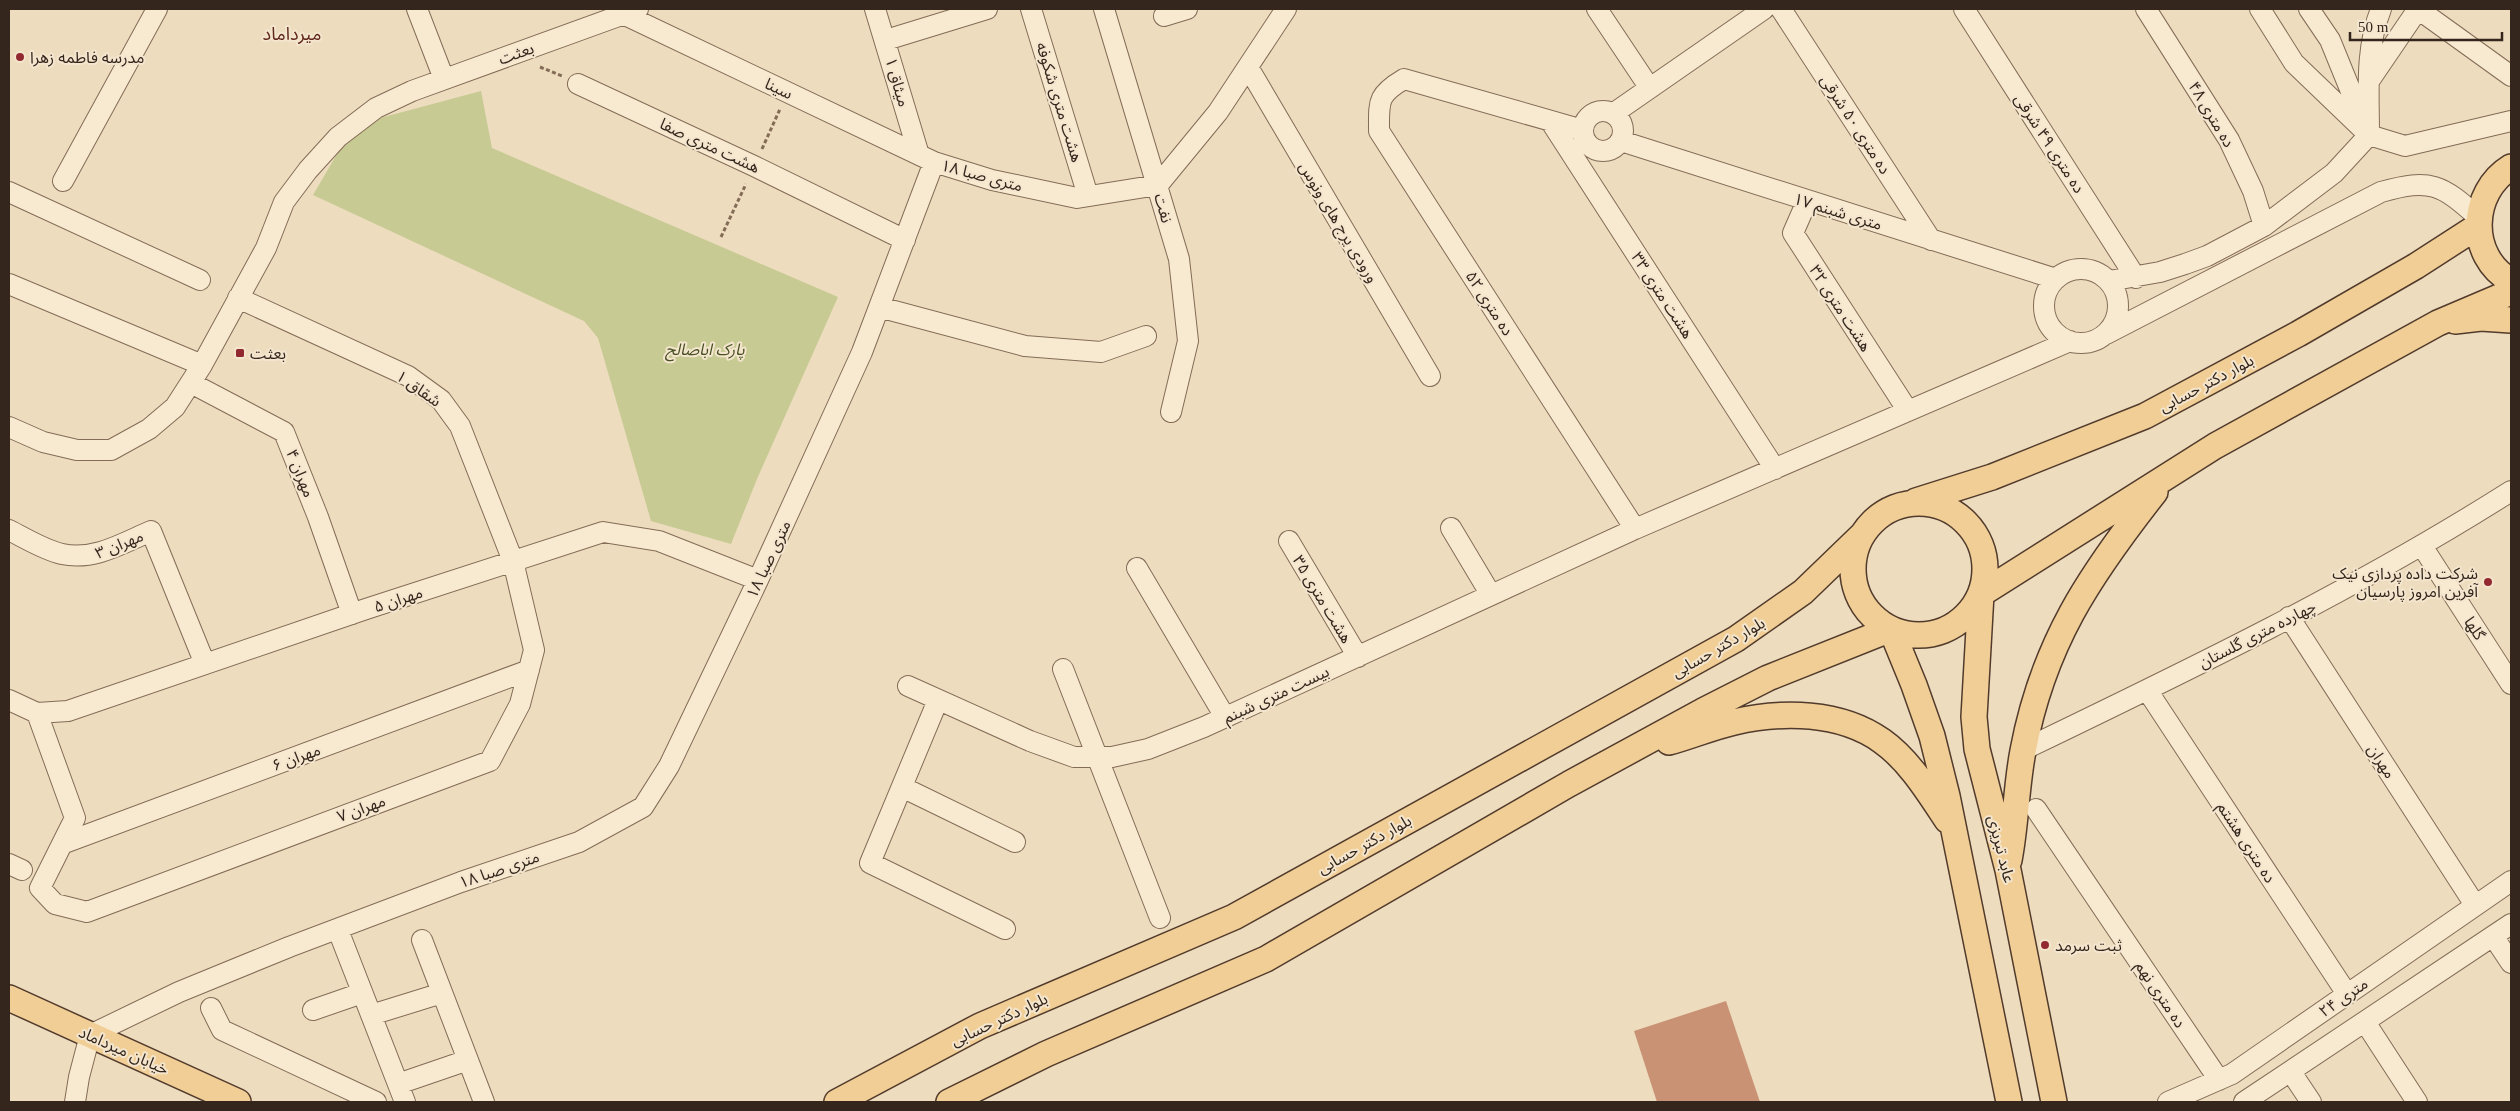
<svg xmlns="http://www.w3.org/2000/svg" width="2520" height="1111" font-family="'Times New Roman','Noto Sans Arabic',serif">
	<rect width="100%" height="100%" fill="#eddcbe"/>
	<!-- green -->
	<path fill="#c7ca93" d="M481 91 492 148 838 297 757 479 731 544 651 521 598 338 584 321 313 195 354 125Z"/>
	<!-- building -->
	<path fill="#ca9274" d="M1726 1001 1760 1102H1657L1634 1031Z"/>
	<g fill="none" stroke-linecap="round" stroke-linejoin="round">
		<defs>
			<path id="minor" d="M417 9 444 79
				M875 9 919 155
				M1031 9 1088 196
				M1104 9 1179 259 1188 341 1171 412
				M1597 9 1649 87
				M1781 9 1931 240
				M1964 9 2136 278
				M2146 9 2229 140 2253 191 2264 226
				M2260 9 2294 63 2369 135 2405 146 2511 121
				M2309 9 2330 40 2365 126
				M2418 9 2511 76
				M623 14 934 162 992 180 1077 198 1158 185 1218 112 1286 9
				M1164 16 1187 9
				M886 40 987 9
				M1248 67 1430 376
				M2369 81 2418 9
				M578 84 754 166 905 240
				M1583 131a20 20 0 1 1 40 0a20 20 0 1 1-40 0Z
				M1614 113 1764 9
				M1551 122 1775 469
				M1583 130 1404 79C1377 95 1379 101 1379 131L1635 529
				M1621 141 2056 279
				M63 181 157 9
				M9 192 200 280
				M1807 201 1793 233 1908 411
				M2044 306a37 37 0 1 1 74 0a37 37 0 1 1-74 0Z
				M2109 281 2160 272 2185 264 2207 256 2264 226 2334 173 2369 135C2369 93 2365 49 2381 9
				M9 284 202 365
				M879 307 1025 346 1101 352 1146 336
				M2106 334 2381 192C2431 178 2441 184 2479 218
				M191 383 284 432 318 517 352 614
				M9 427 43 442 77 450H111L149 429 175 407 202 365 266 248 284 202 308 170 338 137 376 108 412 91 638 9
				M1451 528 1491 595
				M9 530C25 538 44 550 62 554 94 561 123 543 151 531L205 664
				M1289 541 1358 657
				M2422 546 2511 684
				M1137 568 1225 717
				M2289 617 2475 905
				M1063 669 1160 918
				M908 686 1030 741 1074 757H1112L1148 749 1204 727 1635 529 2070 341
				M2147 690 2347 994
				M9 700 37 713 68 711 366 609 603 532 659 541 758 580
				M938 700 870 863 1005 929
				M37 713 75 818 40 888 55 904 87 912 490 761 520 704 534 650 513 561 460 426 441 400 408 376 238 298
				M2023 750C2189 670 2355 590 2511 491
				M902 787 1015 842
				M2036 809 2219 1080
				M62 844 529 670
				M9 864 22 870
				M338 930 405 1102
				M2493 936 2511 963
				M422 940 484 1102
				M211 1008 222 1030 376 1102
				M313 1010 362 993
				M371 1015 442 993
				M2365 1022 2417 1102
				M2291 1072 2311 1102
				M398 1084 468 1060
				M75 1102 79 1077 90 1035 179 992 289 947 461 882 579 842 643 807 669 766 758 580 862 352 934 162
				M2168 1102 2232 1074 2511 881
				M2244 1102 2511 924"/>
			<path id="major" d="M2511 167C2470 192 2467 256 2511 281
				M2455 321 2481 318 2511 320
				M1916 501 1992 477 2145 416 2298 334 2416 266 2478 226
				M1853 569a66 66 0 1 1 132 0a66 66 0 1 1-132 0Z
				M1669 742C1691 736 1712 727 1734 722 1782 711 1840 711 1882 741 1909 760 1929 793 1947 820
				M2009 860C2016 824 2016 787 2023 751 2043 644 2089 576 2155 492
				M9 998 238 1102
				M837 1102 980 1026 1234 917 1736 639 1803 592 1861 536
				M949 1102 1046 1054 1266 959 1569 784 1703 711 1768 678 1891 629 1914 685 1932 736 1947 796 2009 1102
				M2054 1102 2008 870 1977 749 1974 717 1981 594 2215 446 2438 323 2511 292"/>
		</defs>
		<!-- minor casing -->
		<use href="#minor" stroke="#846c57" stroke-width="22"/>
		<!-- major casing -->
		<use href="#major" stroke="#523b2c" stroke-width="28"/>
		<!-- path -->
		<path stroke="#846c57" stroke-width="3" stroke-dasharray="4 2.5" stroke-linecap="butt" d="M540 67 562 76
			M762 149 780 109
			M721 237 746 184"/>
		<!-- minor -->
		<use href="#minor" stroke="#f8ead1" stroke-width="20"/>
		<!-- major -->
		<use href="#major" stroke="#f0ce95" stroke-width="25"/>
	</g>
	<!-- markers -->
	<g fill="#922931" stroke="#f4e6ce" stroke-width="2">
		<circle cx="20" cy="57" r="5"/>
		<rect x="235" y="348" width="10" height="10" rx="2.5"/>
		<circle cx="2488" cy="582" r="5"/>
		<circle cx="2045" cy="945" r="5"/>
	</g>
	<g text-anchor="middle" stroke-width="4" stroke-linejoin="round" paint-order="stroke">
		<!-- street labels -->
		<g font-size="16" fill="#34261c" stroke="#f4e6ce">
			<text transform="translate(516 53) rotate(-20)" y="6">بعثت</text>
			<text transform="translate(898 82) rotate(74)" y="6">میثاق ۱</text>
			<text transform="translate(779 88) rotate(25)" y="6">سینا</text>
			<text transform="translate(1060 102) rotate(73)" y="6">هشت متری شکوفه</text>
			<text transform="translate(2212 114) rotate(59)" y="6">ده متری ۴۸</text>
			<text transform="translate(1856 124) rotate(57)" y="6">ده متری ۵۰ شرقی</text>
			<text transform="translate(2050 143) rotate(57)" y="6">ده متری ۴۹ شرقی</text>
			<text transform="translate(710 145) rotate(25)" y="6">هشت متری صفا</text>
			<text transform="translate(982 175) rotate(15)" y="6">متری صبا ۱۸</text>
			<text transform="translate(1164 208) rotate(75)" y="6">نفت</text>
			<text transform="translate(1838 211) rotate(17)" y="6">۱۷ متری شبنم</text>
			<text transform="translate(1339 222) rotate(59)" y="6">ورودی یرج های ونوس</text>
			<text transform="translate(1663 295) rotate(57)" y="6">هشت متری ۳۳</text>
			<text transform="translate(1490 303) rotate(57)" y="6">ده متری ۵۲</text>
			<text transform="translate(1841 308) rotate(57)" y="6">هشت متری ۳۲</text>
			<text transform="translate(2206 383) rotate(-28)" y="6">بلوار دکتر حسابی</text>
			<text transform="translate(419 388) rotate(35)" y="6">شقاق ۱</text>
			<text transform="translate(301 473) rotate(68)" y="6">مهران ۴</text>
			<text transform="translate(119 544) rotate(-22)" y="6">مهران ۳</text>
			<text transform="translate(768 559) rotate(-65)" y="6">متری صبا ۱۸</text>
			<text transform="translate(398 599) rotate(-18)" y="6">مهران ۵</text>
			<text transform="translate(1323 599) rotate(59)" y="6">هشت متری ۳۵</text>
			<text transform="translate(2475 628) rotate(57)" y="6">گلها</text>
			<text transform="translate(2257 634) rotate(-27)" y="6">چهارده متری گلستان</text>
			<text transform="translate(1718 647) rotate(-30)" y="6">بلوار دکتر حسابی</text>
			<text transform="translate(1276 694) rotate(-25)" y="6">بیست متری شبنم</text>
			<text transform="translate(296 757) rotate(-20)" y="6">مهران ۶</text>
			<text transform="translate(2382 761) rotate(57)" y="6">مهران</text>
			<text transform="translate(361 808) rotate(-20)" y="6">مهران ۷</text>
			<text transform="translate(2247 842) rotate(57)" y="6">ده متری هشتم</text>
			<text transform="translate(1364 844) rotate(-29)" y="6">بلوار دکتر حسابی</text>
			<text transform="translate(2002 849) rotate(76)" y="6">عابد تبریزی</text>
			<text transform="translate(499 869) rotate(-19)" y="6">متری صبا ۱۸</text>
			<text transform="translate(2161 994) rotate(56)" y="6">ده متری نهم</text>
			<text transform="translate(2343 997) rotate(-35)" y="6">۲۴ متری</text>
			<text transform="translate(999 1019) rotate(-25)" y="6">بلوار دکتر حسابی</text>
			<text transform="translate(124 1050) rotate(24)" y="6">خیابان میرداماد</text>
		</g>
		<!-- poi labels -->
		<g font-size="16" fill="#34261c" stroke="#f4e6ce" text-anchor="start">
			<text x="30" y="63">مدرسه فاطمه زهرا</text>
			<text x="250" y="359">بعثت</text>
			<text x="2478" y="579" text-anchor="end">شرکت داده پردازی نیک<tspan x="2478" dy="18">آفرین امروز پارسیان</tspan></text>
			<text x="2055" y="951">ثبت سرمد</text>
		</g>
		<!-- park labels -->
		<g font-size="16" font-style="italic" fill="#485023" stroke="#f4e6ce">
			<text x="705" y="355">پارک اباصالح</text>
		</g>
		<!-- neighbourhood labels -->
		<g font-size="18" fill="#60261c" stroke="#f4e6ce">
			<text x="292" y="40">میرداماد</text>
		</g>
	</g>
	<!-- border -->
	<rect width="2520" height="1111" fill="none" stroke="#34261c" stroke-width="20"/>
	<!-- scale -->
	<path d="M2350 32v8h152v-8" fill="none" stroke="#34261c" stroke-width="2.5"/>
	<text x="2358" y="32" font-size="15" fill="#34261c" stroke="#f4e6ce" stroke-width="4" paint-order="stroke">50 m</text>
</svg>
